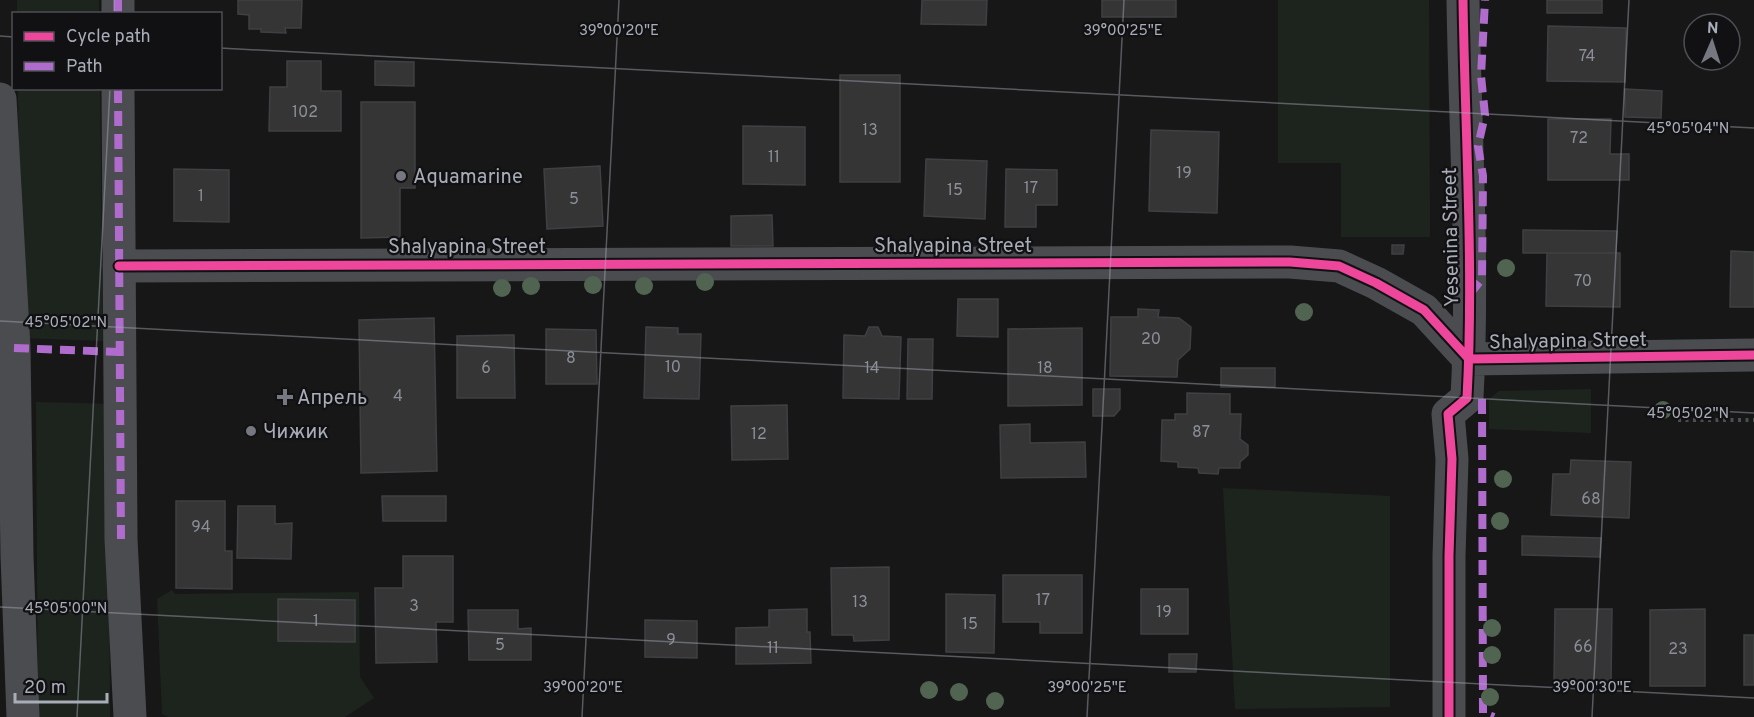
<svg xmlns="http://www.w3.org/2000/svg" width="1754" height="717" font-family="Overpass,sans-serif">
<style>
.green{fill:#1d241e}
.building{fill:#353536;stroke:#3f4043;stroke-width:1.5}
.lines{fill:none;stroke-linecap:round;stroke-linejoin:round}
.path{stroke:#4d4e52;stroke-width:4;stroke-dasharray:3 4.5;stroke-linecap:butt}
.minor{stroke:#4b4c50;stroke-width:33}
.quiet{stroke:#b06ccc;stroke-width:8;stroke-dasharray:15 8;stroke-linecap:butt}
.cycleway-casing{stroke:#111113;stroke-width:13}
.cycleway{stroke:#ed469a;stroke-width:9}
.tree{fill:#506451}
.ticks{fill:none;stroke:#a8adb8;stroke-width:1.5;stroke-opacity:0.45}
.poi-dot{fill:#757880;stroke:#111113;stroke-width:2}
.labels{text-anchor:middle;stroke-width:4.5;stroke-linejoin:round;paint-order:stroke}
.number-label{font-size:16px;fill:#8b8f98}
.poi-label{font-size:20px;fill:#a8adb8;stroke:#111113;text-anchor:start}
.street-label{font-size:20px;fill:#a8adb8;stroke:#111113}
.ticks-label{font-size:15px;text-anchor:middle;fill:#a8adb8;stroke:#111113;stroke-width:4.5;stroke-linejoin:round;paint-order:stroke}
</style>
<rect width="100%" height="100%" fill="#171717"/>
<path class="green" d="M17 0H99V13H17Z
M1278 0H1429L1430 237H1341V163H1278Z
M18 89H100L103 341 21 338Z
M1591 389V433L1489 429V399L1499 391Z
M36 402 114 404H108L110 717H38Z
M1223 488 1390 496V707L1235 709Z
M172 590 175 594 359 592 360 677 374 698 345 717H168L162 714 157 599Z"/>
<path class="building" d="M238 0H302L301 28H285L286 33 261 32V29H249V15L238 14Z
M922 0H987L986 25 921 24Z
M1102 0H1176V17H1102Z
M1547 0H1602V13H1547Z
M1548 26 1626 28 1625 82 1547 81Z
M287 61H321V91H341V131H269L270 87H287Z
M375 61 414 62V86L375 85Z
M840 75H900V182H840Z
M1625 89 1662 91 1661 118 1625 117Z
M361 102H415V188H400V237L361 238Z
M1548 119H1611L1610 154H1629V180H1548Z
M743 126 805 127V185L743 184Z
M1151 130 1219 132 1217 213 1149 211Z
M926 159 987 161 985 219 924 216Z
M600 166 603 226 547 229 544 169Z
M174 169 229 170V222L174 221Z
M1006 169 1057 170V205H1036V227H1005Z
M772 215 773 246H731V216Z
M1523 230 1617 231 1616 253H1523Z
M1392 245H1404L1403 254H1392Z
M1731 251 1754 252V307H1730Z
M1547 253H1620V307L1546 306Z
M958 299H998V337L957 336Z
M1138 309 1159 310 1158 317 1179 318 1191 327 1190 349 1178 360 1177 377 1110 376 1111 317H1138Z
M434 318 437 471 361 473 359 320Z
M646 327 678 328V334H701L699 399 644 398Z
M869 327H878L882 336 901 337 899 399 843 398 844 335 865 336Z
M1082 328V405L1008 406V329Z
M546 329 596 330 597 384H546Z
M514 335 515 398H457V336Z
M908 339H933L932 399H907Z
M1221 368H1275V387H1221Z
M1093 389H1120V409L1114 416H1093Z
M1187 393 1230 394V414H1241L1240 439 1248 445V455L1240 462V468H1219L1218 474 1199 473 1198 468 1178 467V462L1161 461 1162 420H1175V414H1187Z
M787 405 788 459 732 460 731 406Z
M1030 424V443L1085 442 1086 477 1001 478 1000 425Z
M1571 460 1631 462 1629 518 1551 515 1553 474H1570Z
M382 496H446V521H383Z
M176 501H225V551H232V589L176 588Z
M238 506H275V524L292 523 291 559 237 558Z
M1522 536 1601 538 1600 557 1522 555Z
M403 556H453V622H436L437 662 376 663 375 588H403Z
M889 567V640L854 641 853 635H832L831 568Z
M1003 575H1082V633H1040V622H1003Z
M1141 589H1188V634H1141Z
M946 594 995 595 994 653 946 652Z
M278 599 355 600V642L278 641Z
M807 609V632H810L811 663 736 664V628L769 627V610Z
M1555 609H1612L1611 682H1554Z
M1705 609V686H1650V610Z
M468 610H518V629L531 628V660H469Z
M645 620 697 621V658L645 657Z
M1744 635H1754V685H1744Z
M1169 654H1197L1196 672H1169Z"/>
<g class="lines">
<path class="path" d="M1678 420H1754"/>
<path class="minor" d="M118 0V14
M118 88 121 539 130 717
M0 99 14 348 17 556 23 717
M119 266 1290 262 1339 266 1376 283 1424 310 1469 359 1754 355
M1449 717V556L1452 459 1448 414 1467 398C1474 266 1465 132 1463 0"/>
<path class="quiet" d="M118 0V14
M118 88 121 539
M1470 294 1482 279 1483 176 1478 146 1485 115 1481 76 1485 0
M14 348 119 352
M1482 399 1483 713 1494 717"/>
<defs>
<path id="cycleway" d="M119 266 1290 262 1339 266 1376 283 1424 310 1469 359 1754 355
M1449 717V556L1452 459 1448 414 1467 398C1474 266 1465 132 1463 0"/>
</defs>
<use href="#cycleway" class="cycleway-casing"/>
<use href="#cycleway" class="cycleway"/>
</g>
<g class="tree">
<circle cx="1506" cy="268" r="9"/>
<circle cx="705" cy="282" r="9"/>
<circle cx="593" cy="285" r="9"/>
<circle cx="531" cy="286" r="9"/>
<circle cx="644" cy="286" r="9"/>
<circle cx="502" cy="288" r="9"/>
<circle cx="1304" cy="312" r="9"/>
<circle cx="1663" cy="410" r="9"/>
<circle cx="1503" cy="479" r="9"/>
<circle cx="1500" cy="521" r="9"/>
<circle cx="1492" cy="628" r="9"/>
<circle cx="1492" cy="655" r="9"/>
<circle cx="929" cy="690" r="9"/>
<circle cx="959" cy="692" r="9"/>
<circle cx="1490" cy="697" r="9"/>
<circle cx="995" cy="701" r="9"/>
</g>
<path class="ticks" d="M114 14V0M0 36 14 37M220 48 1754 128M0 321 1754 413M0 607 1754 698M77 717 110 88M582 717 619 0M1087 717 1124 0M1592 717 1629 0"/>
<g class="poi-dot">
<circle cx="401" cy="176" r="6"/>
<path d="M282 388h6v6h6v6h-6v6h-6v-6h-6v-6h6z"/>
<circle cx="251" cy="431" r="6"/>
</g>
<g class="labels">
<g class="number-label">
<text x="1587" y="61">74</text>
<text x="305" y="117">102</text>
<text x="870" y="135">13</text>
<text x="1579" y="143">72</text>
<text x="774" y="162">11</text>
<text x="1184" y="178">19</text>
<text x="1031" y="193">17</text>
<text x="955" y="195">15</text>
<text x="201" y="201">1</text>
<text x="574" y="204">5</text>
<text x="1583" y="286">70</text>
<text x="1151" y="344">20</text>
<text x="571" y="363">8</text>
<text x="673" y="372">10</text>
<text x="486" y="373">6</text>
<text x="872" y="373">14</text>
<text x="1045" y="373">18</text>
<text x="398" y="401">4</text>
<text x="1201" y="437">87</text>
<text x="759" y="439">12</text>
<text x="1591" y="504">68</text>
<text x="201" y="532">94</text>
<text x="1043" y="605">17</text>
<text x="860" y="607">13</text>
<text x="414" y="611">3</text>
<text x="1164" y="617">19</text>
<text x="316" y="626">1</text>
<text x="970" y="629">15</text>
<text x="671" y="645">9</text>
<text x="500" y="650">5</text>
<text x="1583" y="652">66</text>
<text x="773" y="653">11</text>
<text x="1678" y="654">23</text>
</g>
<g class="poi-label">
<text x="413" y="183">Aquamarine</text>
<text x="297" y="404">Апрель</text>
<text x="263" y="438">Чижик</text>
</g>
<g class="street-label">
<text transform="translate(1450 237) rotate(-91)" y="7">Yesenina Street</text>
<text x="953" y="252">Shalyapina Street</text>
<text x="467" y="253">Shalyapina Street</text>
<text transform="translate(1568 340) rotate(-1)" y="7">Shalyapina Street</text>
</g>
</g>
<g class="ticks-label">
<text x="619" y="35">39°00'20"E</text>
<text x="1123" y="35">39°00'25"E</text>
<text x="1688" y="133">45°05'04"N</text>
<text x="66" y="327">45°05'02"N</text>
<text x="1688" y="418">45°05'02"N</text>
<text x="66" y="613">45°05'00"N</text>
<text x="583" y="692">39°00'20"E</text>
<text x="1087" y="692">39°00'25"E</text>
<text x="1592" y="692">39°00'30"E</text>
</g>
<rect x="12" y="12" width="210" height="78" fill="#111113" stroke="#4d4f55" stroke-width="1.5"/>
<rect x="24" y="32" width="30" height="9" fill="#ed469a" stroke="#4d4f55" stroke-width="1.5"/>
<text x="66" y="42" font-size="18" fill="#a8adb8">Cycle path</text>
<rect x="24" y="62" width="30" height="9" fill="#b06ccc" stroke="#4d4f55" stroke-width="1.5"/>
<text x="66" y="72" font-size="18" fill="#a8adb8">Path</text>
<g transform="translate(1712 42) rotate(3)"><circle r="28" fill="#111113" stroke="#4d4f55" stroke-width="1.5"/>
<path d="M0-4.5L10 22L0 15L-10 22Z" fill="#757880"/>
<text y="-9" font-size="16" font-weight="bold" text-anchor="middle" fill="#a8adb8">N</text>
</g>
<path d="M15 693v9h92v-9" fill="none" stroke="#a8adb8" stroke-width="3"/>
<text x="24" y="693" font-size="18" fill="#a8adb8" stroke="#111113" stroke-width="4.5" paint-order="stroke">20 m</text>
</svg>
